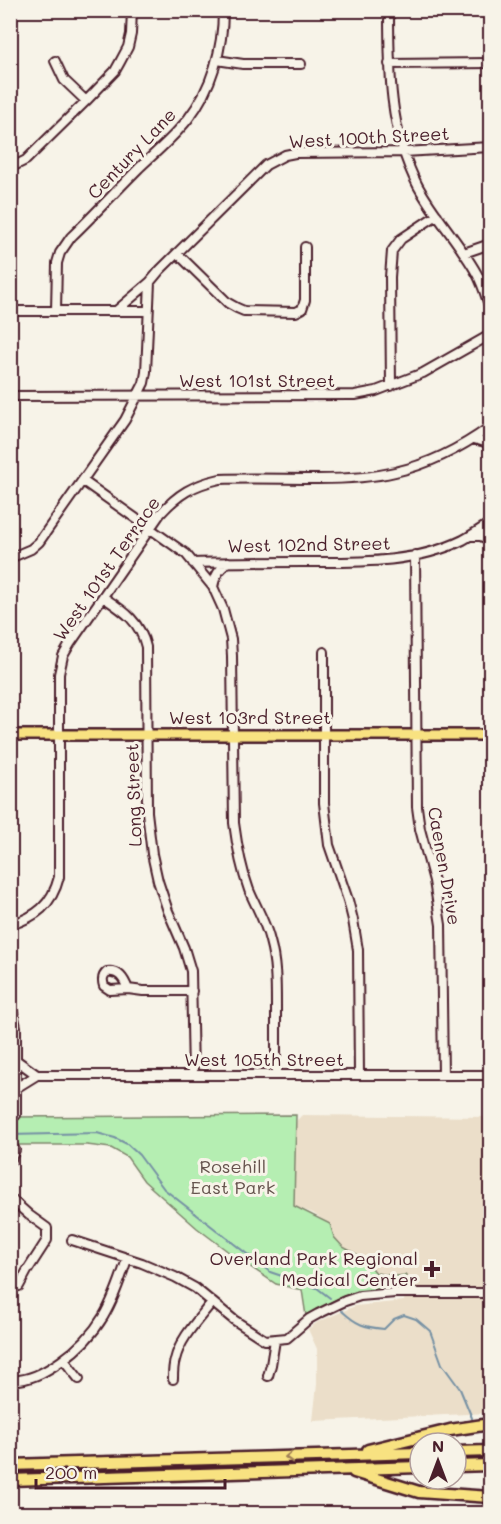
<svg xmlns="http://www.w3.org/2000/svg" width="501" height="1524" font-family="Mali,sans-serif">
<style>
.built{fill:#ebdec9}
.green{fill:#b5eeb2;stroke:#80866e;stroke-width:1.5}
.lines{fill:none;stroke-linecap:round;stroke-linejoin:round}
.stream{stroke:#7691a4;stroke-width:2}
.minor-casing{stroke:#4a1f2b;stroke-width:12}
.major-casing{stroke:#4a1f2b;stroke-width:14}
.highway-casing{stroke:#4a1f2b;stroke-width:15}
.minor{stroke:#f7f3e8;stroke-width:8}
.major{stroke:#f8e281;stroke-width:9}
.highway{stroke:#f8e281;stroke-width:10}
.oneway{stroke:#a18056}
.poi-dot{fill:#4a1f2b;stroke:#f7f3e8;stroke-width:2}
.labels{text-anchor:middle;stroke-width:6;stroke-linejoin:round;paint-order:stroke}
.street-label{font-size:18px;fill:#4a1f2b;stroke:#f7f3e8}
.park-label{font-size:18px;fill:#65534d;stroke:#f7f3e8}
.poi-label{font-size:18px;fill:#4a1f2b;stroke:#f7f3e8;text-anchor:end}
</style>
<rect width="100%" height="100%" fill="#f7f3e8"/>
<filter id="ink" filterUnits="userSpaceOnUse"><feTurbulence type="fractalNoise" baseFrequency=".0167" numOctaves="2"/><feDisplacementMap in="SourceGraphic" scale="12" xChannelSelector="R" yChannelSelector="G"/><feConvolveMatrix kernelMatrix="1 2 1 2 8 2 1 2 1" color-interpolation-filters="sRGB"/></filter>
<g filter="url(#ink)">
<path class="built" d="M302 1115 490 1117V1413L313 1421 317 1384V1349L308 1329 318 1322 355 1306 404 1301 407 1281H405V1275L396 1276 376 1273 358 1255 343 1247 334 1237 332 1229 326 1222 313 1213 293 1206 295 1127 297 1120Z"/>
<path class="green" d="M296 1115 294 1206 330 1224 334 1237 343 1247 358 1255 369 1264 376 1273 396 1276 406 1275 405 1281H407L406 1286 403 1288 358 1291 339 1298 306 1316 302 1290 276 1284 234 1256 197 1228 163 1198 144 1181 127 1157 111 1148 87 1145H11L10 1117Z"/>
<g class="lines">
<path class="stream" d="M10 1135 97 1133 115 1138 127 1144 139 1155 164 1189 270 1272 317 1288 330 1298
M342 1311C357 1325 364 1327 384 1329L394 1319 404 1315 416 1319 430 1331 442 1364 460 1389 472 1418"/>
<defs>
<path id="minor" d="M389 10C389 70 389 131 418 186 435 217 460 243 477 274 483 285 486 297 490 308
M217 60 243 64H301
M55 61 64 80 86 101
M389 64 490 63
M10 168 26 160 31 155 86 101 115 71 120 62 128 47 131 34 132 10
M177 253 228 303 237 308 244 311 296 312 302 309 305 300V247
M464 253 490 244
M10 311H147
M56 311 57 263 60 253 71 237C94 215 116 191 139 168 156 152 174 137 188 119 212 88 223 49 223 10
M116 311 150 282
M391 386 390 277 392 251 401 239 437 215
M10 396 355 395 376 391 423 373 490 335
M474 439 485 442 490 447
M83 481 186 554 213 587 223 609 231 639 232 656 234 823C237 846 241 868 249 890 256 907 266 923 270 941 276 962 276 984 276 1005 276 1029 276 1052 276 1075
M471 536H481L490 541
M415 555 417 807 420 829 434 881 441 925 443 1075
M10 558 31 549 39 542 125 420 144 383 146 372 150 282 160 270 266 165 285 155 295 153 404 152 490 147
M193 563C230 562 267 562 304 562 357 562 414 564 463 540 472 535 481 529 490 523
M213 587C215 575 219 570 228 562
M103 597C124 611 140 621 146 647L147 812 152 854 158 881 168 911 184 948 191 971 193 1075
M324 652V803L329 845 348 900 353 920 358 950 359 1075
M10 925C36 917 52 905 59 877V674L63 656 70 644 160 514C178 494 193 485 220 479 252 478 285 479 317 479 343 479 370 478 395 472 430 464 461 448 490 427
M128 989C124 979 119 970 107 972 102 976 102 980 104 986L110 990 128 989 143 991H192
M10 998 16 1027V1115
M16 1060 37 1075
M16 1088 37 1075H490
M10 1161 15 1150
M10 1198 29 1215 47 1228V1240L27 1271 19 1286
M72 1240 142 1263 175 1277 195 1288 234 1320 265 1340 287 1338 309 1319 318 1314 345 1301 360 1296 395 1293H490
M64 1360 79 1379
M268 1376 271 1365 275 1340
M173 1379C173 1373 173 1366 175 1360 180 1338 199 1319 212 1302
M19 1380C35 1378 48 1370 61 1361 100 1334 113 1303 127 1259"/>
<path id="major" d="M10 735H490"/>
<path id="highway" d="M368 1450 450 1430 490 1424
M456 1452 490 1451
M10 1465 420 1453
M456 1466 490 1465
M354 1472 419 1492 490 1497
M10 1480 420 1467"/>
</defs>
<use href="#minor" class="minor-casing"/>
<use href="#major" class="major-casing"/>
<use href="#highway" class="highway-casing"/>
<use href="#minor" class="minor"/>
<use href="#major" class="major"/>
<use href="#highway" class="highway"/>
</g>
<defs><path id="oneway-chevron" d="M-2-3.5L2.5 0L-2 3.5" fill="none" stroke-width="1.6" stroke-linecap="round" stroke-linejoin="round" transform="scale(1.5)"/></defs>
<use class="oneway" href="#oneway-chevron" transform="translate(289 1457) rotate(178)"/>
</g>
<path class="poi-dot" d="M429 1260h6v6h6v6h-6v6h-6v-6h-6v-6h6z"/>
<g class="labels">
<g class="street-label">
<text transform="translate(369 138) rotate(-3)" y="6">West 100th Street</text>
<text transform="translate(132 154) rotate(-46)" y="6">Century Lane</text>
<text x="257" y="387">West 101st Street</text>
<text transform="translate(309 545) rotate(-1)" y="6">West 102nd Street</text>
<text transform="translate(107 569) rotate(-55)" y="6">West 101st Terrace</text>
<text x="250" y="724">West 103rd Street</text>
<text transform="translate(134 795) rotate(-92)" y="6">Long Street</text>
<text transform="translate(444 866) rotate(80)" y="6">Caenen Drive</text>
<text x="264" y="1066">West 105th Street</text>
</g>
<g class="park-label">
<text x="233" y="1173">Rosehill<tspan x="233" dy="21">East Park</tspan></text>
</g>
<g class="poi-label">
<text x="418" y="1265">Overland Park Regional<tspan x="418" dy="21">Medical Center</tspan></text>
</g>
</g>
<rect width="501" height="1524" fill="none" stroke="#f7f3e8" stroke-width="36"/>
<rect x="18" y="18" width="465" height="1488" fill="none" stroke="#4a1f2b" stroke-width="2" filter="url(#ink)"/>
<g transform="translate(438 1461)"><circle r="28" fill="#f7f3e8" stroke="#b29e9c" stroke-width="1.5"/>
<path d="M0-4.5L10 22L0 15L-10 22Z" fill="#4a1f2b"/>
<text y="-9" font-size="16" font-weight="bold" text-anchor="middle" fill="#4a1f2b">N</text>
</g>
<path d="M36 1479v9h189v-9" fill="none" stroke="#4a1f2b" stroke-width="3"/>
<text x="45" y="1479" font-size="18" fill="#4a1f2b" stroke="#f7f3e8" stroke-width="4.5" paint-order="stroke">200 m</text>
</svg>
